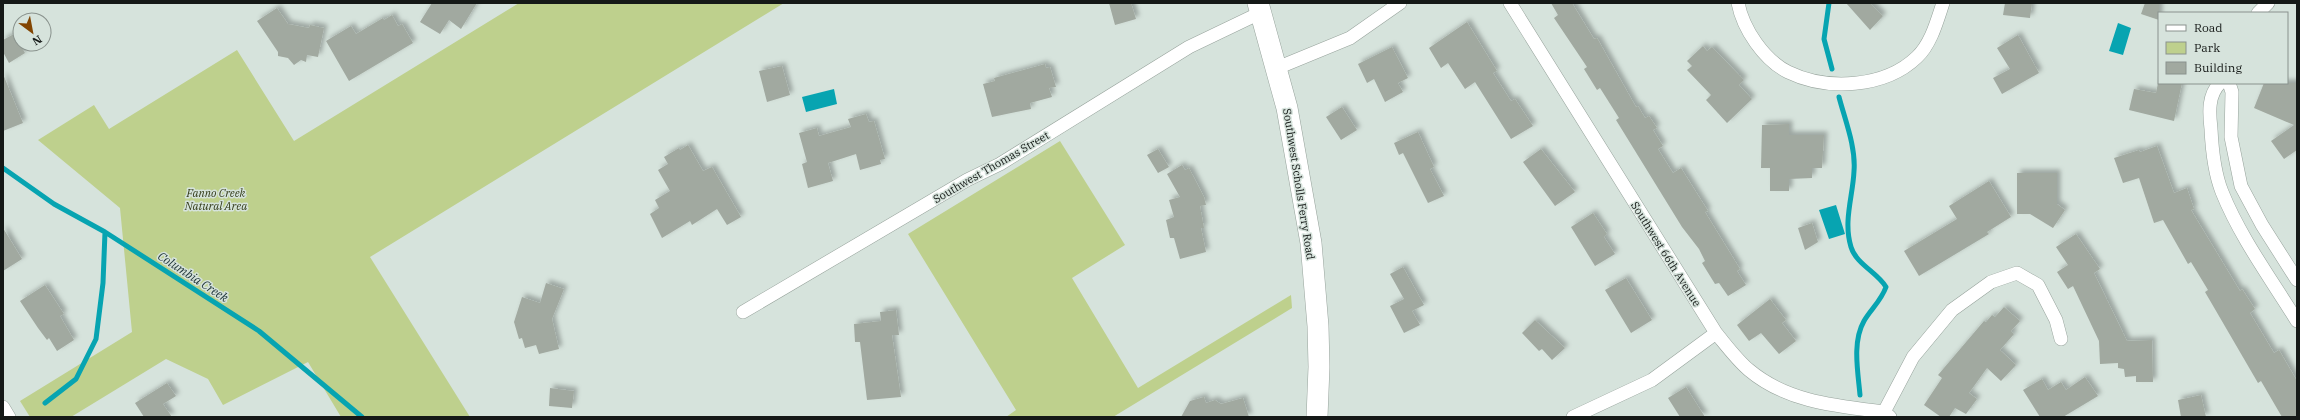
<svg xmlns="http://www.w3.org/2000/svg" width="2300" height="420" font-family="'IBM Plex Serif',serif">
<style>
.green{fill:#bed08d}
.water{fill:#07a4b1}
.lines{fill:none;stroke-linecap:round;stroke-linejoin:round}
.stream{stroke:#07a4b1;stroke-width:5}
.building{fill:#a1a9a0;filter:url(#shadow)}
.minor-casing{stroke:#97a39c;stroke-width:14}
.primary-casing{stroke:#97a39c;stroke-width:22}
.minor{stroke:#fff;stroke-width:13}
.primary{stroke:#fff;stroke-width:21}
.labels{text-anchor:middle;stroke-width:3;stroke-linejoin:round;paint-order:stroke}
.street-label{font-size:11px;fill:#151917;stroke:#d6e3dc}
.park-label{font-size:11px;font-style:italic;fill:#323b18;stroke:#d6e3dc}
.water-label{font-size:12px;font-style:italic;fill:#21373a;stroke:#d6e3dc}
</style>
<defs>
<filter id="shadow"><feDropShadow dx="3.5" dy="-3.5" stdDeviation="2" flood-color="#0004"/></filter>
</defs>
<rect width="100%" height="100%" fill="#d6e3dc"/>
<path class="green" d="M519 3H784L370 257 470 417H341L308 362 223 405 208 379 166 359 71 417H30L20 401 132 332 120 208 38 140 94 105 109 129 237 50 294 141Z
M1060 141 1125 245 1072 278 1138 388 1291 295 1292 308 1113 417H1006L1016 410 908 234Z"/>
<path class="water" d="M2118 23 2131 28 2123 55 2109 51Z
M834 89 837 104 806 112 802 97Z
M1836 205 1845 234 1829 239 1819 210Z"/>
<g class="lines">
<path class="stream" d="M1829 3 1824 39 1832 69
M1839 97C1845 120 1856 147 1854 171 1853 196 1843 221 1851 247 1856 264 1878 273 1886 287 1881 301 1871 309 1864 321 1852 342 1858 372 1860 395
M3 168 54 204 105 232 259 331 362 417
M45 403 76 379 96 339 103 283 105 232"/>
</g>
<path class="building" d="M432 3H477L461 29 449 20 440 34 420 22Z
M1109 3H1131L1136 19 1115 25Z
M1551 3H1572L1594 39 1597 38 1636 107 1638 106 1645 118 1649 116 1657 128 1653 130 1663 146 1658 149 1673 173 1681 168 1708 211 1705 212 1740 269 1737 271 1746 285 1728 296 1719 283 1715 284 1702 263 1705 261 1699 249 1682 227 1616 120 1619 118 1600 88 1597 90 1584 69 1587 67 1554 18 1558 15Z
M1846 3H1870L1883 16 1870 30Z
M2005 3H2032L2030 18 2003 15Z
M2145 3H2159V20L2141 14Z
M277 8 288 24 309 28 310 25 324 28 318 57 307 55 306 62 301 60 294 65 288 58 278 56V52L257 21Z
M392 15 398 26 402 24 413 43 349 81 326 41 351 26 356 34 383 18 384 20Z
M1467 22 1497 71 1493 73 1511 101 1515 99 1533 126 1511 139 1475 82 1465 89 1448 63 1441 68 1429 48Z
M14 34 25 53 9 63 3 52V40Z
M2018 35 2039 73 2002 94 1993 78 2010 69 1997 48Z
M1703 46 1707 51 1712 47 1744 80 1739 85 1752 99 1727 123 1706 100 1711 95 1687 70 1692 66 1687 61Z
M1392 47 1408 78 1398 83 1403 92 1385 102 1374 79 1367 83 1358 64Z
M1045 64 1046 68 1050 67 1056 87 1049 88 1052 97 1030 103 1031 109 992 117 983 84 995 81 994 78Z
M782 66 790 95 767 102 759 71Z
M3 74 23 123 3 131Z
M2158 83H2182L2174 121 2129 110 2134 89 2156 93Z
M2264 83H2297V150L2284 159 2271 141 2294 125 2254 108Z
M1342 107 1357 130 1341 140 1326 117Z
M866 114 869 122 874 121 885 159 880 160 881 164 860 170 856 154 828 163 833 181 808 188 802 164 807 162 799 133 817 128 819 136 851 127 848 119Z
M1789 124V135H1824L1822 168H1812V178L1789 179V191H1770V168H1761L1762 125Z
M1418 132 1434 167 1430 169 1444 196 1428 203 1403 153 1399 155 1394 143Z
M688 145 703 171 712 167 741 217 727 225 717 209 692 225 690 221 662 238 650 214 659 208 655 200 670 191 658 170 668 164 664 157 679 148 680 150Z
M2157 146 2174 193 2187 188 2194 209 2191 210 2240 291 2242 289 2255 309 2250 313 2274 353 2279 350 2297 381V417H2282L2261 381 2258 383 2205 292 2208 290 2191 262 2188 264 2163 220 2154 223 2139 178 2123 183 2114 158 2139 150 2140 152Z
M1158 149 1169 167 1158 173 1147 155Z
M1541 149 1575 192 1555 206 1523 162Z
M1182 165 1185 170 1189 168 1204 197 1206 205 1200 206 1204 228H1201L1206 252 1180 259 1174 238H1170L1166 220 1174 217 1169 200 1180 197 1167 174Z
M2017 173H2057V204L2065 210 2053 228 2030 214H2017Z
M1989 181 2011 217 1987 232 1989 234 1919 276 1904 251 1957 219 1949 206Z
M1593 213 1607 234 1604 237 1615 254 1595 266 1571 227Z
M1812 223 1818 242 1805 250 1798 228Z
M3 228 22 259 3 271Z
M2076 234 2100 269 2094 273 2127 341 2152 340 2153 382H2136V376L2125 377 2124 369 2118 368V363L2100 364 2099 341 2073 286 2068 289 2057 272 2068 265 2056 247Z
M1403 267 1424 305 1412 311 1420 325 1404 333 1390 306 1404 299 1390 274Z
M1626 278 1652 320 1631 333 1605 290Z
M546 283 564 289 552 319 559 349 539 354 536 345 525 348 522 338 519 339 514 322 522 297 540 303Z
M45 285 64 314 60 316 74 340 57 351 49 338 47 340 38 328 20 301Z
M1770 299 1786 320 1782 323 1796 341 1779 354 1761 333 1749 341 1737 325Z
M2004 307 2020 321 2011 331 2014 334 2000 350 2016 365 2001 381 1987 368 1969 393 1977 399 1966 414 1955 408 1949 417H1941L1924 405 1942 378 1938 375 1984 321 1986 322 1992 315 1995 317Z
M896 310 899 335H892L901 397 867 400 860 342H855L854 324 881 321 880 312Z
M1535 320 1565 348 1552 360 1542 349 1539 351 1522 333Z
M2085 377 2098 396 2063 417H2040L2023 390 2042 379 2048 390 2061 382 2066 390Z
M167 383 176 396 163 404 172 417H144L135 403Z
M1686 387 1705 417H1680L1668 398Z
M550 388 574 391 572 408 549 406Z
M2201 395 2206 417H2181L2178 400Z
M1204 397 1206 403 1215 400 1221 404 1243 398 1249 417H1181L1190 401Z"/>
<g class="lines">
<defs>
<path id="minor" d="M1510 3 1716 333C1726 345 1737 360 1749 370 1787 402 1836 406 1884 412L1890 417
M1738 3C1743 29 1764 60 1788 72 1827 91 1885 88 1917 57 1931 44 1937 21 1943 3
M2258 13 2268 3
M1277 68 1350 38 1400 3
M2220 83C2208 95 2209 112 2211 129 2212 150 2214 172 2222 192 2240 237 2271 279 2297 321
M2229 83 2232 92 2231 137 2241 186 2262 225 2297 280
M743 312 967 180 1000 164 1189 47 1262 12
M3 407 9 417
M1884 412 1913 357 1952 310 1991 282 2017 273 2038 285 2056 320 2061 339
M1573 417 1652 380 1716 333"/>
<path id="primary" d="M1258 3 1287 108 1311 243 1318 326 1319 367 1317 417"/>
</defs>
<use href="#minor" class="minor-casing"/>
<use href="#primary" class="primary-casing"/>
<use href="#minor" class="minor"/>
<use href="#primary" class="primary"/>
</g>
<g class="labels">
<g class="street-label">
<text transform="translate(991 167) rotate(-30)" y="4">Southwest Thomas Street</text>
<text transform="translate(1299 184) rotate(81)" y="4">Southwest Scholls Ferry Road</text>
<text transform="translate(1666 254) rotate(58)" y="4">Southwest 66th Avenue</text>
</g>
<g class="park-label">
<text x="216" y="197">Fanno Creek<tspan x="216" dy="13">Natural Area</tspan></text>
</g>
<g class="water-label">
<text transform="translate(193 277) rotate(33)" y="4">Columbia Creek</text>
</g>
</g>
<rect width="2300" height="420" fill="none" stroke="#151917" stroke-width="8"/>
<rect x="2158" y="12" width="130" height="72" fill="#d6e3dc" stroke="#89928d"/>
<rect x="2166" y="25" width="20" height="6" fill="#ffffff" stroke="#89928d"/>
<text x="2194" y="32" font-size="12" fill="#151917">Road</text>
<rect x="2166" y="42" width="20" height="12" fill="#bed08d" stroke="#89928d"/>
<text x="2194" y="52" font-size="12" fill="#151917">Park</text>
<rect x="2166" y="62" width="20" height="12" fill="#a1a9a0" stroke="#89928d"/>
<text x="2194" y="72" font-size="12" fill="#151917">Building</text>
<g transform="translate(32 32) rotate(148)"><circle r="19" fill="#d6e3dc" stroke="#89928d"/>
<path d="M0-3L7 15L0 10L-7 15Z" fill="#824502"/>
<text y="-6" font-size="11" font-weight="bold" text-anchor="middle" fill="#151917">N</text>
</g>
</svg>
